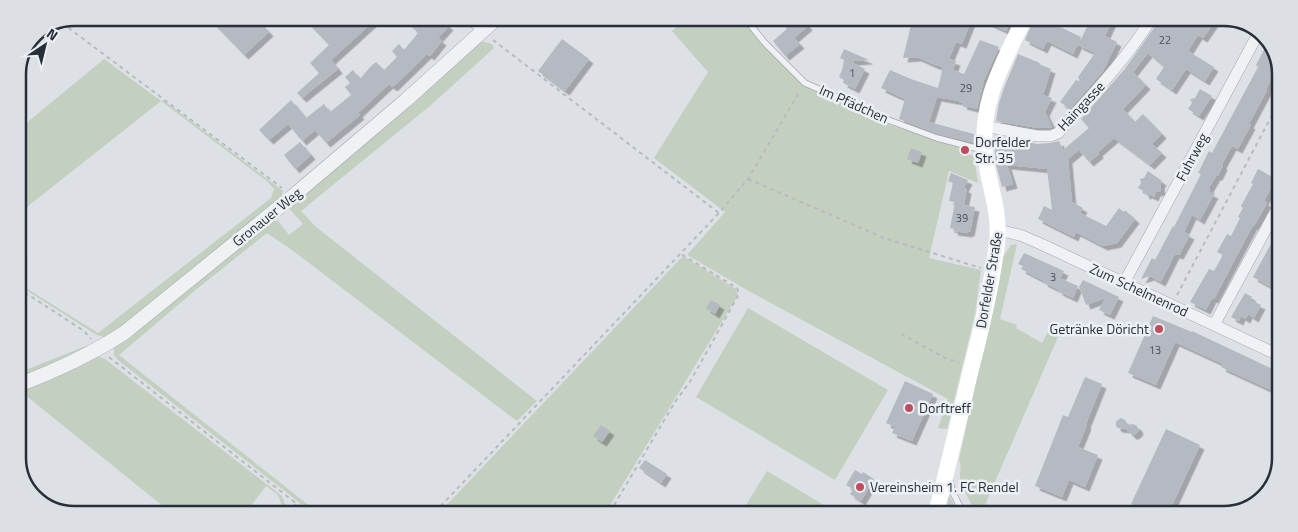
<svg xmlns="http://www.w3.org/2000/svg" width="1298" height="532" font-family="'Titillium Web',sans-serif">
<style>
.green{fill:#c3cfbf}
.building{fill:#b5bac2;filter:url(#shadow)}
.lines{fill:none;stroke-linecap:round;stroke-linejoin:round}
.service-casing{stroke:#a3a7ae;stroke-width:7}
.minor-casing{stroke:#a3a7ae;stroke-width:12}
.tertiary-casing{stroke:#a3a7ae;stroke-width:15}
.path{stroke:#b7bbc0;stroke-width:2;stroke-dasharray:4 4;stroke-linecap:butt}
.service{stroke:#eff1f4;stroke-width:5.5}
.minor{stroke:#eff1f4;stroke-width:11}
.tertiary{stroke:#eff1f4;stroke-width:14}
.secondary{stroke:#fff;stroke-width:16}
.poi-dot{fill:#c04d5d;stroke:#eceff3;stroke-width:2}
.labels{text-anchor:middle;stroke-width:5;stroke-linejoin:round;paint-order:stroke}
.number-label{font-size:11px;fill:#4b525c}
.street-label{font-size:14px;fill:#282f3a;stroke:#eceff3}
.poi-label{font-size:14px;fill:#282f3a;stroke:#eceff3;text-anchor:start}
.rim{fill:none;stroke:#282f3a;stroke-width:2.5}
</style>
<defs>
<filter id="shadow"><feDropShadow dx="4.5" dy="4.5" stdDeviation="0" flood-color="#0004"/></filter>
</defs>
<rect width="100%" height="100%" fill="#dde0e5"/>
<path class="green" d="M684 20H745L758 40 802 82 890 125 960 147 959 151 974 156 978 183 949 171 929 258 981 270 975 314 947 429 938 428 948 399 747 290 687 255 725 212 654 158 708 72 672 31Z
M480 41 492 44 494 48 431 105 301 211 316 227 537 401 517 421 292 250 267 233 198 288 119 355 316 511H310L118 360 114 355V348L273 220 278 221 289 235 303 224 288 207 412 105Z
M104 59 161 101 163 100 283 191 282 196 108 338 97 335 18 285V283L98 333 271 198 274 189 268 182 161 101 18 214V130Z
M1017 244 1000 319 1017 325 1016 328 1042 343 1048 332 1058 337 981 514H972L975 512C971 503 965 493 961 483 958 475 963 467 959 460L1003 257 1011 245Z
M683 256 736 289 738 295 606 512H440Z
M748 308 888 390 835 480 696 397Z
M86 346 88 349 18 380V373Z
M97 356 105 359 282 496 285 504 284 511 278 495 266 486 247 511H169L24 394 18 396V390Z
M767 471 837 513H741Z
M949 495 959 514 942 513Z"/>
<path class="building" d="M208 18H256L269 32 244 55Z
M303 18 376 19 331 60 338 69 302 98 297 93 319 73 310 63 329 45Z
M403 19H440L449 26 438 38 442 41 430 56 427 54 393 87 389 84 358 113 360 115 326 143 315 130 302 141 288 124 269 140 259 130 291 100 306 118 324 104 330 112 351 95 345 87 350 83 345 77 353 70 360 79 370 67 376 62 384 70 397 57 392 51 399 44 404 50 418 33 416 32 417 31Z
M779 20H803L808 26 794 38 800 44 785 56 773 41 787 29Z
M912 21H971L962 44 956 42 949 59 956 61 953 70 964 74 980 40 999 47 984 80 977 109 962 105 963 103 959 102V101L937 97 929 122 974 134 975 143 938 134 899 119 905 99 881 88 890 70 911 79 938 88 943 67 935 65 917 57 903 58Z
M985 21H1011L1006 31Z
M1033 21H1048L1081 37 1073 54 1047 41 1043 49 1025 40Z
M1090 21H1112L1105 36 1117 42 1103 71 1070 109 1060 102 1076 80 1080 81 1078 77 1095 53 1078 45Z
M1159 21 1214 22 1203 38 1198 35 1188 51 1214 67 1205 81 1186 69 1172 90 1156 79 1164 67 1148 53 1133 72 1146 85 1123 109 1135 122 1143 114 1162 134 1152 144 1162 153 1150 165 1114 138 1098 152 1099 154 1089 162 1079 150 1068 159 1072 202 1083 208 1080 213 1106 226 1119 208 1124 212 1125 210 1135 219 1117 243 1103 246 1076 232 1074 237 1038 219 1044 206 1052 210 1047 169 1007 165 1013 184 1002 187 996 164 994 137H1002L1037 144 1051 143 1059 141 1063 150 1089 128 1081 119 1124 70Z
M562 39 589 59 565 91 538 71Z
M1269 40 1279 66 1266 89 1267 90 1249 124 1251 125 1246 134 1238 149 1232 146 1222 164 1223 166 1218 176H1216L1209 188 1210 189 1209 192 1214 194 1200 220 1192 215 1184 232 1190 235 1179 255 1175 254 1161 282 1150 276 1141 279 1152 258 1155 260 1173 226 1174 227 1201 174 1198 173 1209 151 1212 153 1258 67 1256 65Z
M844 49 869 60 854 61 853 63 865 69 855 89 843 83 844 80 839 77 842 70 844 60 840 58Z
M1018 54 1040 63 1039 64 1051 69 1043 95 1052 98 1045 112 1052 127 1049 128H1038L996 121 999 103 1004 88Z
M1200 89 1212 96 1199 116 1188 109 1192 103 1190 99 1195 98Z
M300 142 311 155 295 169 284 155Z
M911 148 922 152 918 163 907 159Z
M1258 169 1276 179 1264 201 1267 203 1254 226 1253 225 1214 299 1212 298 1206 310 1190 302 1209 269 1214 271 1223 255 1217 252 1227 234 1231 236 1240 218 1238 217 1243 208 1241 206 1253 184 1251 183Z
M1148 171 1162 181 1160 185 1161 191 1156 192 1154 197 1148 194 1145 195 1144 191 1138 188 1141 183 1140 179 1144 178Z
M951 173 968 180 964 188 967 189 964 205 975 207 970 232H968V233L953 231 954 229 950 228 955 202 949 201 953 183 948 181Z
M1279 229 1278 273 1271 287 1253 277Z
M1024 253 1064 271 1060 278 1078 286 1073 298 1058 291 1059 290 1043 282 1044 281 1021 269 1023 266 1018 264Z
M1083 280 1119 297 1110 315 1099 310 1105 298 1086 305 1079 287Z
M1245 293 1252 297 1250 300 1261 305 1254 318 1248 314 1246 319 1241 316 1239 321 1231 317Z
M711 300 720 305 715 314 706 308Z
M1153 316 1192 332V331L1277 371V381L1273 391 1221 367 1223 364 1175 342 1156 385 1128 373Z
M1085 377 1102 384 1086 424 1087 425 1078 447 1098 455 1085 487 1069 480 1062 497 1035 486 1063 415 1068 417Z
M905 381 933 394 912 441 892 433 895 427 886 423Z
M1121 418 1125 420 1128 425 1133 424 1137 426 1139 430 1138 432 1134 435H1132L1126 429 1118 428 1116 426V422L1119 419Z
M601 425 610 431 602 442 593 436Z
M1166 429 1200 445 1168 514H1153L1131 504Z
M645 460 667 474 661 483 639 468Z
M855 470 862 474 863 472 874 479 861 501 850 494 853 489 846 485Z"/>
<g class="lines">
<defs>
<path id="service" d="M748 20 752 27 764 42 805 83 891 121 937 138 983 150
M950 481 953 493 964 514"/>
<path id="minor" d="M470 19 484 30
M984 126 1037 136H1051L1058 133C1090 97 1124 62 1150 21
M998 230 1020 235 1041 244 1278 355
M1124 283 1259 32
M1214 325 1279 205"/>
<path id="tertiary" d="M18 385C55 371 90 355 124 333L293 196 405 101 496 19"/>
</defs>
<use href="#service" class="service-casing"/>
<use href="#minor" class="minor-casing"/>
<use href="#tertiary" class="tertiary-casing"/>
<path class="path" d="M62 23 282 188
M493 40 719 213
M748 179 884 238 981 268
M18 288 84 331 91 339
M1177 295 1280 100
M901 334 949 360 957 361 959 363
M109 357 306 511
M290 511 296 504
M435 512 719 213 748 179 800 91
M610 512 675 402 691 380 739 294 737 288 681 254"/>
<use href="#service" class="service"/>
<use href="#minor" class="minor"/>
<use href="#tertiary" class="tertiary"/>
<path class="secondary" d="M936 513C948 467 959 420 970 373 981 331 992 287 997 243 1001 212 988 184 985 154 980 101 1002 66 1023 21"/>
</g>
<g class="poi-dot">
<circle cx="965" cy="150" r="5"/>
<circle cx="1159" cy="329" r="5"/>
<circle cx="909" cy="408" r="5"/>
<circle cx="860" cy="487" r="5"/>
</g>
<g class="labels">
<g class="number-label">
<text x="1165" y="44">22</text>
<text x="852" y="77">1</text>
<text x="966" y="92">29</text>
<text x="962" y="222">39</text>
<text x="1053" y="281">3</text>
<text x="1155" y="354">13</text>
</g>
<g class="street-label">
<text transform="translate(854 104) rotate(24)" y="5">Im Pfädchen</text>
<text transform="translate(1081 106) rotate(-47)" y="5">Haingasse</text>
<text transform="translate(1192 157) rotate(-62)" y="5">Fuhrweg</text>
<text transform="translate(267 217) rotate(-39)" y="5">Gronauer Weg</text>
<text transform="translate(989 280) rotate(-80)" y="5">Dorfelder Straße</text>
<text transform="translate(1139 290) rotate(25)" y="5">Zum Schelmenrod</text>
</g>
<g class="poi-label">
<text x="975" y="147">Dorfelder<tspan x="975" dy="16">Str. 35</tspan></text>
<text x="1149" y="334" text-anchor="end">Getränke Döricht</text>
<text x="919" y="413">Dorftreff</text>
<text x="870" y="492">Vereinsheim 1. FC Rendel</text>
</g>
</g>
<path d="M0 0H1298V532H0ZM74 26H1224A48 48 0 0 1 1272 74V458A48 48 0 0 1 1224 506H74A48 48 0 0 1 26 458V74A48 48 0 0 1 74 26Z" fill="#dce0e4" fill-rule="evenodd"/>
<path class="rim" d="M74 26H1224A48 48 0 0 1 1272 74V458A48 48 0 0 1 1224 506H74A48 48 0 0 1 26 458V74A48 48 0 0 1 74 26Z"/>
<g transform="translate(45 45) rotate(35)" stroke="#eceff3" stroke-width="4" paint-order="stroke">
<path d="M0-4L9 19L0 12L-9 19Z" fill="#282f3a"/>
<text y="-8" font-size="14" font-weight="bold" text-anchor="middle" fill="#282f3a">N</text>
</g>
</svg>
